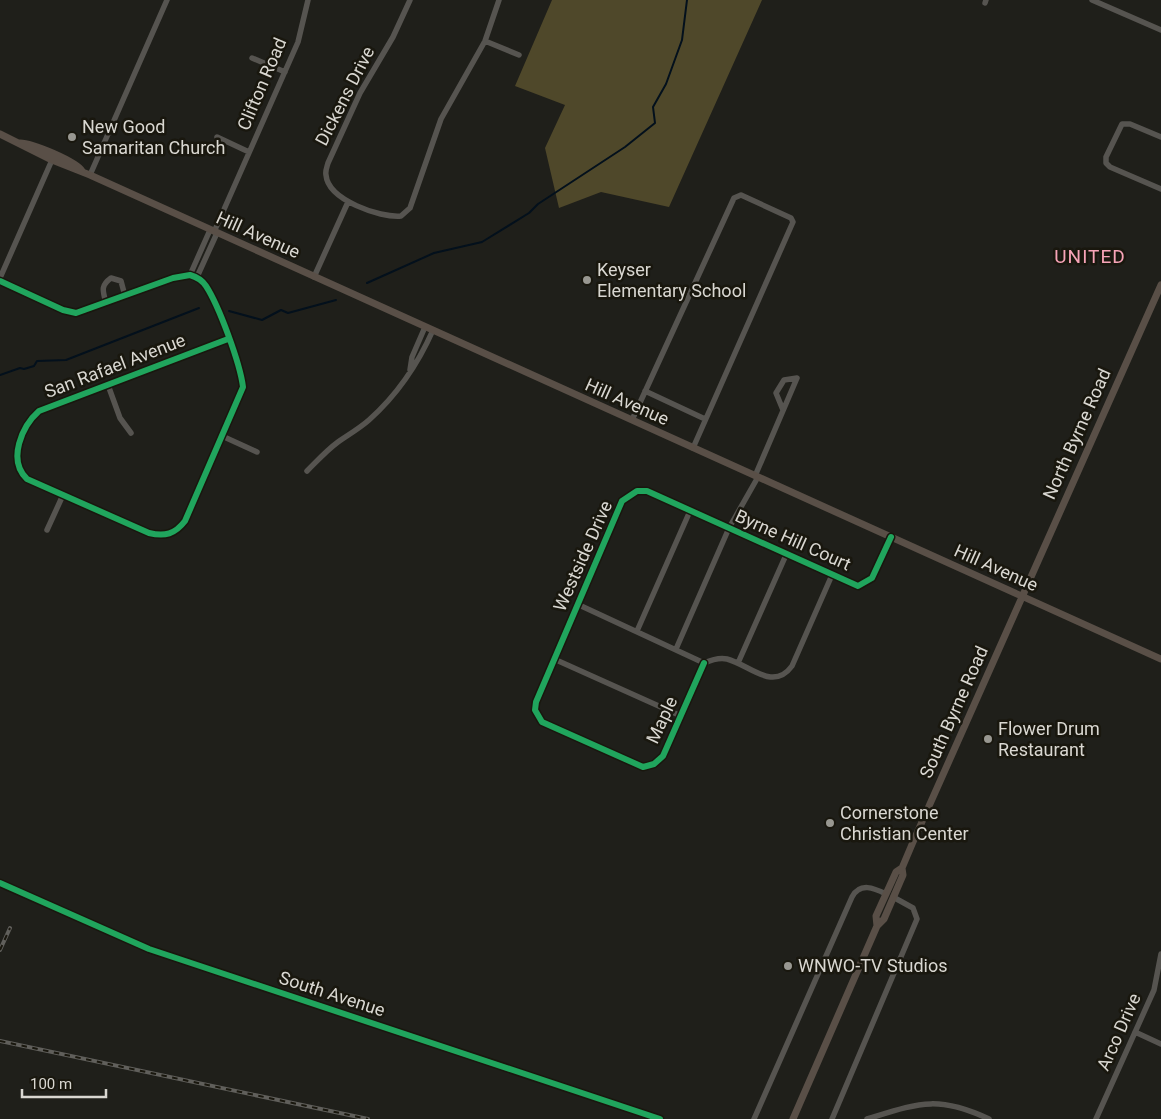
<svg xmlns="http://www.w3.org/2000/svg" width="1161" height="1119" font-family="Roboto,sans-serif">
<style>
.forest{fill:#4f482a}
.lines{fill:none;stroke-linecap:round;stroke-linejoin:round}
.stream{stroke:#03101c;stroke-width:2}
.minor{stroke:#565450;stroke-width:5.5}
.major{stroke:#594f47;stroke-width:7}
.rail-casing{stroke:#605f5b;stroke-width:4}
.rail{stroke:#19170e;stroke-width:2;stroke-dasharray:5.5;stroke-linecap:butt}
.cycleway-casing{stroke:#19170e;stroke-width:9}
.cycleway{stroke:#20a55d;stroke-width:6}
.poi-dot{fill:#989791;stroke:#19170e;stroke-width:2}
.labels{text-anchor:middle;stroke-width:5;stroke-linejoin:round;paint-order:stroke}
.street-label{font-size:18px;fill:#d9d7d1;stroke:#19170e}
.poi-label{font-size:18px;fill:#d9d7d1;stroke:#19170e;text-anchor:start}
.neighbourhood-label{font-size:19px;letter-spacing:1px;fill:#f7a4b8;stroke:#19170e}
</style>
<rect width="100%" height="100%" fill="#1f1f1a"/>
<path class="forest" d="M552 0H762L669 207 601 192 559 208 545 148 565 105 515 86Z"/>
<g class="lines">
<path class="stream" d="M367 283 434 253 482 242 529 213 538 204 625 147 655 123 653 107 666 84 682 40 687 0
M229 311 262 320 281 310 288 313 336 300
M0 375 20 368 24 369 34 366 37 361 66 360 199 308"/>
<path class="minor" d="M410 0 393 37 360 93 328 163C327 167 325 171 326 175 328 200 380 218 401 216L410 208 441 119 485 41 499 0
M1092 0 1161 30
M985 3 986 0
M485 41 519 55
M252 58 285 72
M217 137 249 152
M1161 137 1130 124H1122L1106 157V163L1110 167 1161 189
M90 175 167 0
M214 232 298 42 308 0
M190 275 210 230
M197 277 217 233
M314 277 348 202
M0 278 52 160
M0 281 63 310 76 313 173 278 190 275C197 277 202 280 206 286 219 306 240 363 243 387L185 521C175 534 165 537 149 533L27 479C7 460 22 426 39 411L228 339
M106 303C103 291 100 286 111 278L121 281 125 296
M410 370 412 357 425 327
M108 385 120 418 131 433
M645 391 705 419
M632 420 734 198 741 195 791 218 793 222 693 448
M222 436 257 452
M307 471C317 461 327 450 338 442 348 435 360 428 369 420 397 395 418 364 433 330
M755 476 797 378 784 380 776 393 783 410
M47 530 63 495
M577 604 704 663C711 660 719 657 727 659 750 665 773 692 792 666L832 575
M637 631 690 511
M676 649 729 528 758 477
M554 659 681 716
M704 663 663 756 654 764 643 767 542 722 535 710 536 702 622 501 637 491H647L858 586 872 578 891 537
M738 663 786 555
M0 883 149 949 660 1119
M1135 1032 1161 1044
M754 1119 852 897C860 882 874 888 886 894
M832 1119 917 919 913 908 893 897
M867 1119C919 1103 937 1095 989 1119
M1096 1119 1154 990 1161 954"/>
<path class="major" d="M0 134 52 160 90 175 1161 659
M19 143C31 142 77 162 82 171
M877 926 876 916 896 872 902 868
M793 1119 877 926 884 919 903 875 902 868 913 842 1161 285"/>
<defs>
<path id="rail" d="M0 950 10 928
M0 1041 368 1119"/>
</defs>
<use href="#rail" class="rail-casing"/>
<use href="#rail" class="rail"/>
<defs>
<path id="cycleway" d="M0 281 63 310 76 313 173 278 190 275C197 277 202 280 206 286 219 306 240 363 243 387L185 521C175 534 165 537 149 533L27 479C7 460 22 426 39 411L228 339
M704 663 663 756 654 764 643 767 542 722 535 710 536 702 622 501 637 491H647L858 586 872 578 891 537
M0 883 149 949 660 1119"/>
</defs>
<use href="#cycleway" class="cycleway-casing"/>
<use href="#cycleway" class="cycleway"/>
</g>
<g class="poi-dot">
<circle cx="72" cy="137" r="5"/>
<circle cx="587" cy="280" r="5"/>
<circle cx="988" cy="739" r="5"/>
<circle cx="830" cy="823" r="5"/>
<circle cx="788" cy="966" r="5"/>
</g>
<g class="labels">
<g class="street-label">
<text transform="translate(262 84) rotate(-67)" y="6">Clifton Road</text>
<text transform="translate(345 96) rotate(-63)" y="6">Dickens Drive</text>
<text transform="translate(258 235) rotate(24)" y="6">Hill Avenue</text>
<text transform="translate(115 366) rotate(-21)" y="6">San Rafael Avenue</text>
<text transform="translate(627 402) rotate(24)" y="6">Hill Avenue</text>
<text transform="translate(1077 434) rotate(-66)" y="6">North Byrne Road</text>
<text transform="translate(793 540) rotate(24)" y="6">Byrne Hill Court</text>
<text transform="translate(583 556) rotate(-66)" y="6">Westside Drive</text>
<text transform="translate(996 568) rotate(24)" y="6">Hill Avenue</text>
<text transform="translate(954 712) rotate(-66)" y="6">South Byrne Road</text>
<text transform="translate(662 720) rotate(-65)" y="6">Maple</text>
<text transform="translate(332 994) rotate(18)" y="6">South Avenue</text>
<text transform="translate(1119 1032) rotate(-66)" y="6">Arco Drive</text>
</g>
<g class="poi-label">
<text x="82" y="133">New Good<tspan x="82" dy="21">Samaritan Church</tspan></text>
<text x="597" y="276">Keyser<tspan x="597" dy="21">Elementary School</tspan></text>
<text x="998" y="735">Flower Drum<tspan x="998" dy="21">Restaurant</tspan></text>
<text x="840" y="819">Cornerstone<tspan x="840" dy="21">Christian Center</tspan></text>
<text x="798" y="972">WNWO-TV Studios</text>
</g>
<g class="neighbourhood-label">
<text x="1090" y="263">UNITED</text>
</g>
</g>
<path d="M22 1089v8h84v-8" fill="none" stroke="#d9d7d1" stroke-width="2.5"/>
<text x="30" y="1089" font-size="15" fill="#d9d7d1" stroke="#19170e" stroke-width="4" paint-order="stroke">100 m</text>
</svg>
